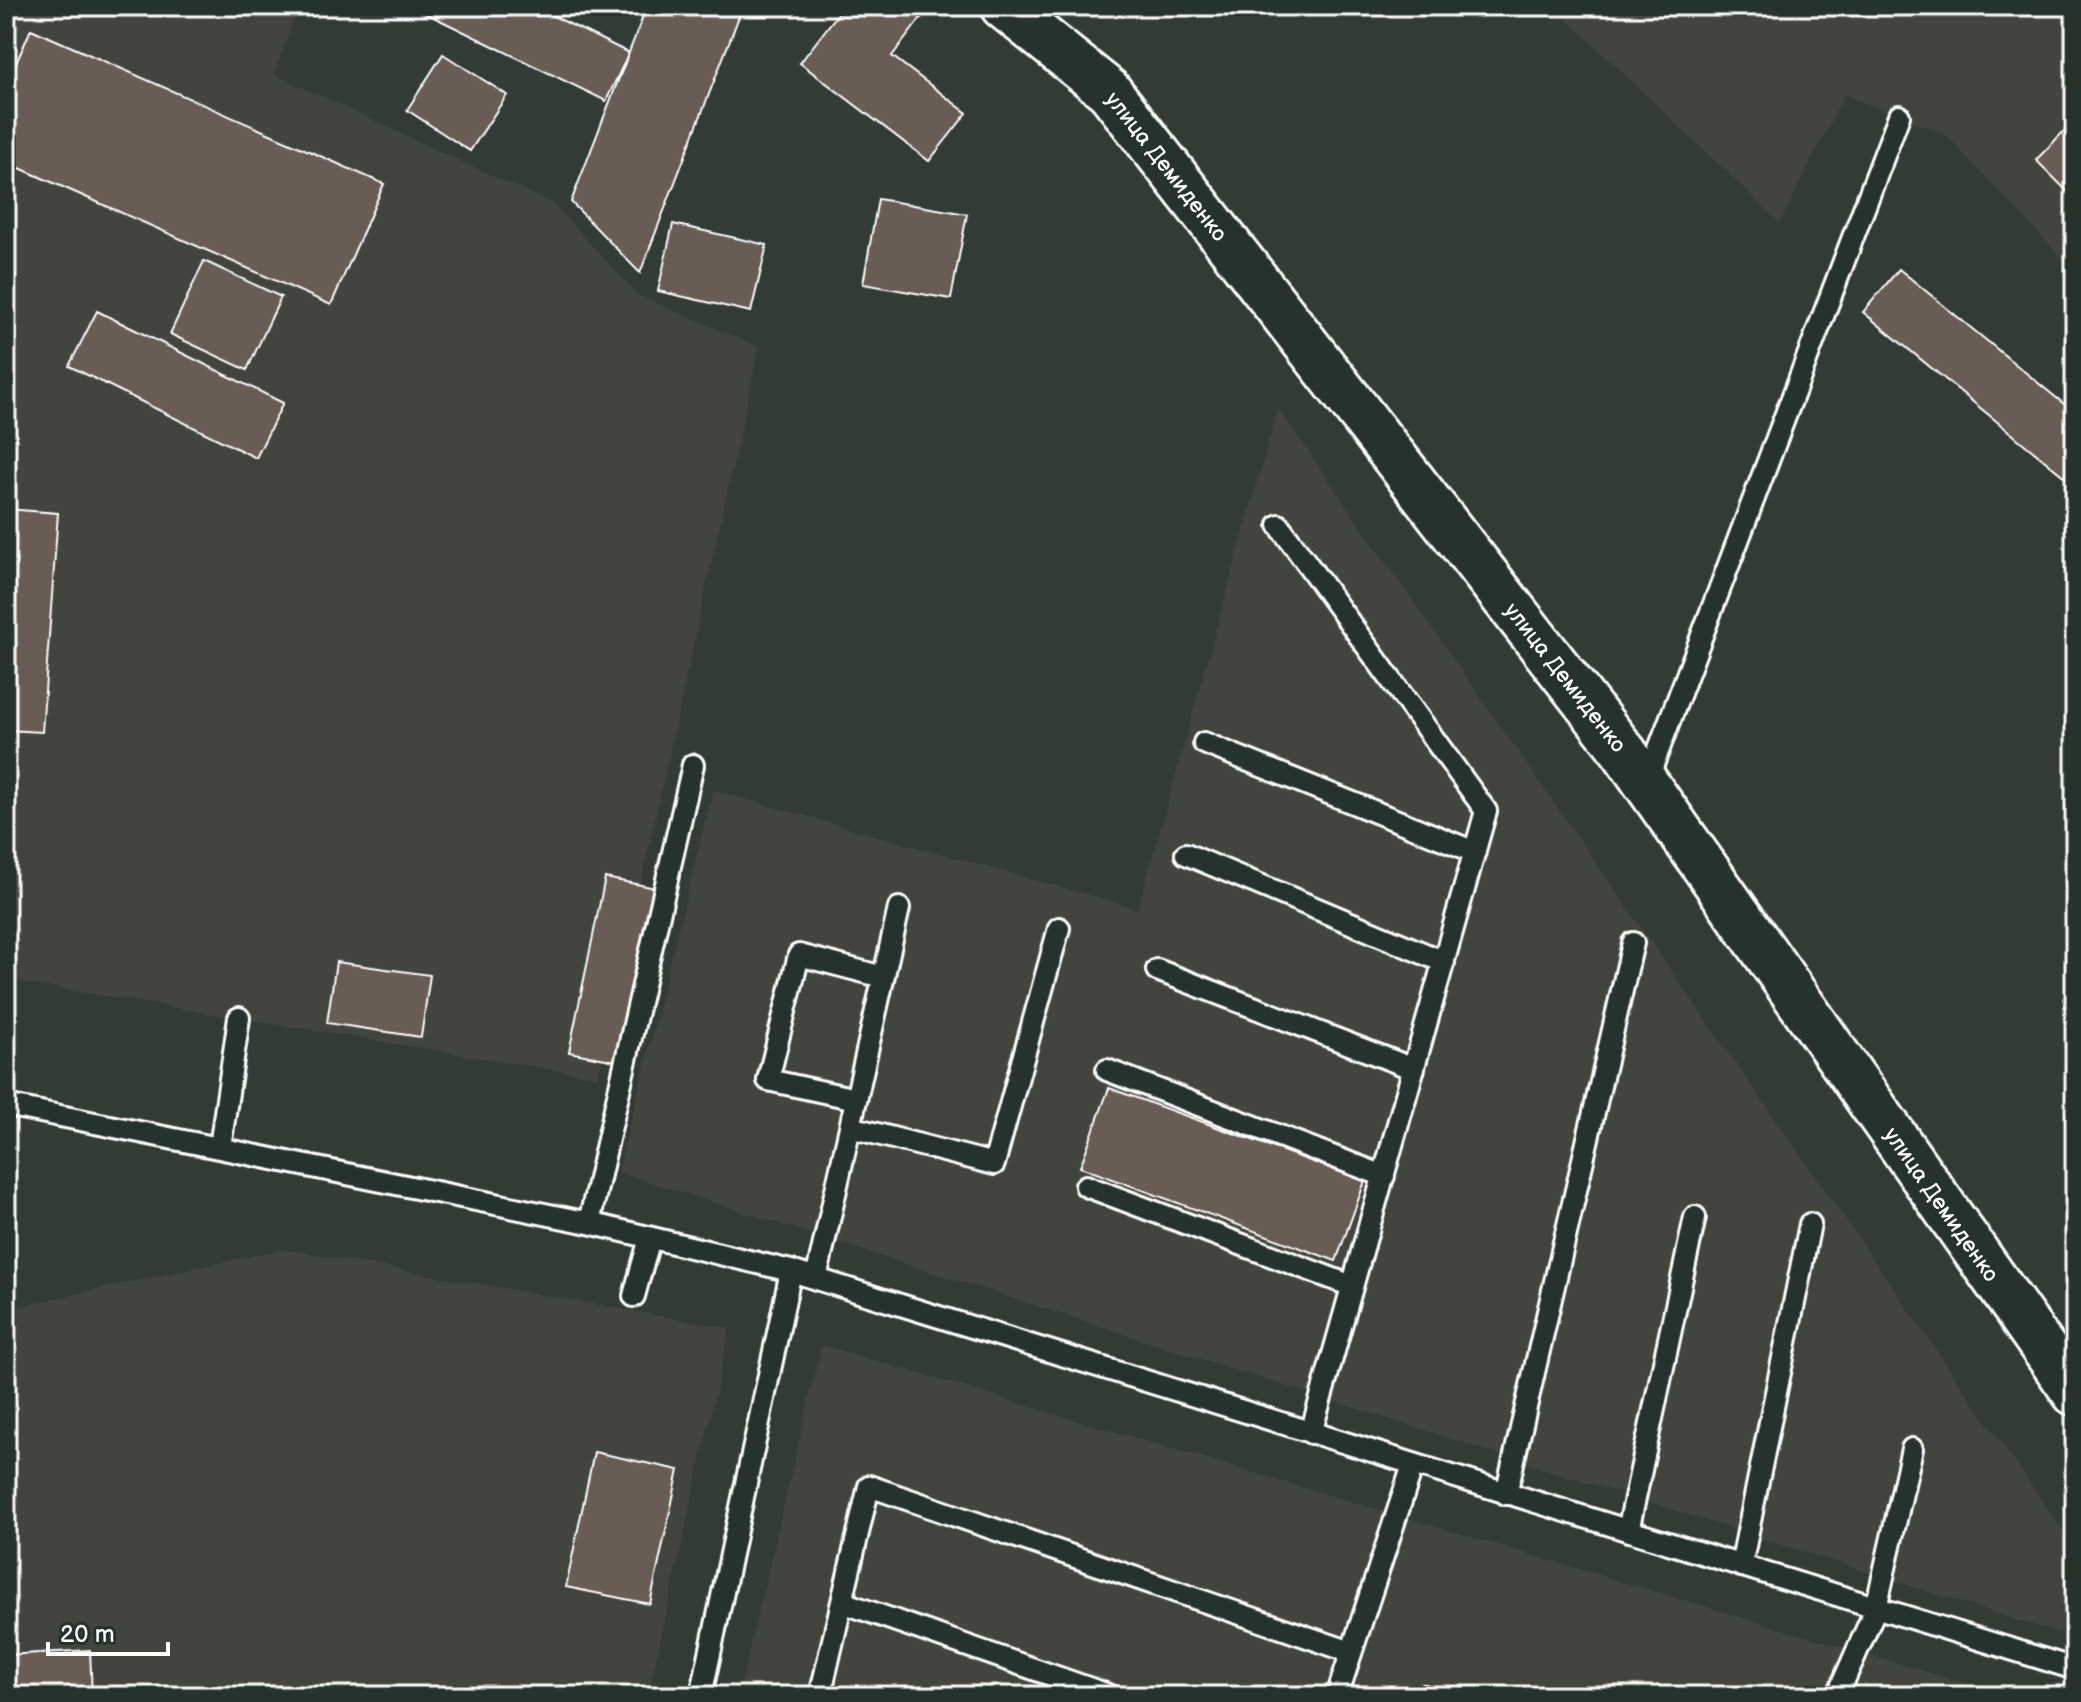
<svg xmlns="http://www.w3.org/2000/svg" width="2081" height="1702" font-family="'Balsamiq Sans',sans-serif">
<style>
.built{fill:#43453e}
.building{fill:#675b54;stroke:#fff;stroke-width:2}
.lines{fill:none;stroke-linecap:round;stroke-linejoin:round}
.service-casing{stroke:#fff;stroke-width:26}
.secondary-casing{stroke:#fff;stroke-width:50}
.service{stroke:#26332d;stroke-width:20}
.secondary{stroke:#26332d;stroke-width:44}
.labels{text-anchor:middle;stroke-width:7;stroke-linejoin:round;paint-order:stroke}
.street-label{font-size:22px;fill:#fff;stroke:#26332d}
</style>
<rect width="100%" height="100%" fill="#333b35"/>
<filter id="ink" filterUnits="userSpaceOnUse"><feTurbulence type="fractalNoise" baseFrequency=".0125" numOctaves="2"/><feDisplacementMap in="SourceGraphic" scale="16" xChannelSelector="R" yChannelSelector="G"/><feConvolveMatrix kernelMatrix="1 2 1 2 8 2 1 2 1" color-interpolation-filters="sRGB"/></filter>
<g filter="url(#ink)">
<path class="built" d="M6 6H299L274 74 553 204 638 295 759 347 598 1077 6 980Z
M1553 6H2075V272L1945 134 1844 95 1780 223Z
M1278 408 2075 1548V1618L2057 1633 618 1172 713 790 1138 909Z
M283 1249 730 1328 648 1696H6V1309Z
M822 1345 2008 1696H738Z"/>
<path class="building" d="M411 6H533L629 53 606 101Z
M647 6H743L640 273 571 202Z
M844 6H905L921 18 892 56 967 113 929 161 800 63Z
M31 29 384 184 331 305 6 162V86Z
M443 54 507 95 470 151 407 110Z
M2068 127 2075 134V199L2036 160Z
M878 199 967 214 951 299 863 284Z
M673 224 767 245 751 312 658 291Z
M204 261 281 297 247 370 170 334Z
M1899 269 2075 413V467L2066 478 1863 312Z
M97 311 283 403 256 458 69 366Z
M6 509 58 513 42 732 6 730Z
M605 878 656 888 621 1062 569 1052Z
M336 962 430 975 421 1037 327 1023Z
M1109 1088 1365 1181 1336 1261 1080 1167Z
M594 1452 679 1470 650 1604 566 1587Z
M90 1650 92 1696H6V1655Z"/>
<g class="lines">
<defs>
<path id="service" d="M1279 525 1486 811 1311 1433
M1204 743 1475 852
M1646 783 1899 116
M1186 854 1444 962
M1157 970 1414 1069
M1107 1070 1384 1176
M856 1099 768 1080 799 955 883 977
M6 1105 589 1223 791 1271
M850 1127 994 1164 1059 928
M220 1147 239 1018
M1086 1186 1352 1286
M589 1223 693 765
M816 1279 899 908
M634 1296 650 1238
M1506 1494 1633 943
M1628 1531 1695 1217
M1741 1566 1810 1224
M842 1602 1111 1696
M701 1696 791 1271 2075 1669
M820 1696 869 1486 1351 1652
M1337 1696 1413 1465
M1423 1696H1424
M1837 1696 1876 1608 1912 1449"/>
<path id="secondary" d="M1003 6 1109 91 1624 752 2075 1393"/>
</defs>
<use href="#service" class="service-casing"/>
<use href="#secondary" class="secondary-casing"/>
<use href="#service" class="service"/>
<use href="#secondary" class="secondary"/>
</g>
</g>
<g class="labels">
<g class="street-label">
<text transform="translate(1167 166) rotate(52)" y="8">улица Демиденко</text>
<text transform="translate(1566 677) rotate(52)" y="8">улица Демиденко</text>
<text transform="translate(1942 1204) rotate(55)" y="8">улица Демиденко</text>
</g>
</g>
<rect width="2081" height="1702" fill="none" stroke="#26332d" stroke-width="32"/>
<rect x="16" y="16" width="2049" height="1670" fill="none" stroke="#fff" stroke-width="3" filter="url(#ink)"/>
<path d="M48 1642v12h120v-12" fill="none" stroke="#ffffff" stroke-width="4"/>
<text x="60" y="1642" font-size="24" fill="#ffffff" stroke="#26332d" stroke-width="6" paint-order="stroke">20 m</text>
</svg>
